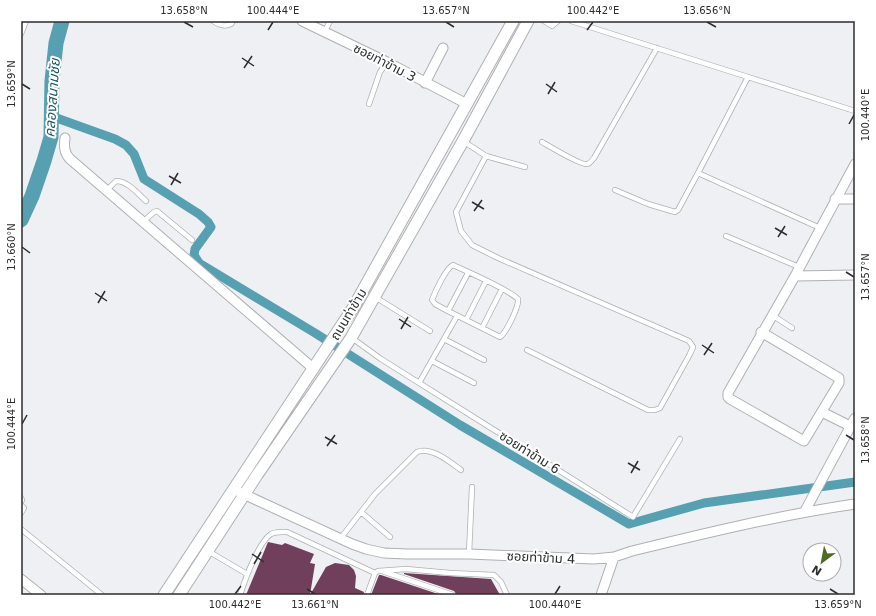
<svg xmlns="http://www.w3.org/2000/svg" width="876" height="616" font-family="'DejaVu Sans','Noto Sans Thai',sans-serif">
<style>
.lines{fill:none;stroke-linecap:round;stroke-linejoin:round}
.canal{stroke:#56a0b2;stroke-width:9}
.river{stroke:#56a0b2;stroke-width:15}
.building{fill:#703f5c}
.service-casing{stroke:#aeb1b3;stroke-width:6}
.minor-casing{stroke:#aeb1b3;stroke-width:11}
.tertiary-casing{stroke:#aeb1b3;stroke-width:13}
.service{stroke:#fff;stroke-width:4.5}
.minor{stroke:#fff;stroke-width:9}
.tertiary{stroke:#fff;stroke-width:11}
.ticks{fill:none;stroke:#2c2d2e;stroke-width:1.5}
.labels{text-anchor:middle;stroke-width:4;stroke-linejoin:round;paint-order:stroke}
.street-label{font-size:13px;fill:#2c2d2e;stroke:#fff}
.water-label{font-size:14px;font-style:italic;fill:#175664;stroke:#fff}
.neatline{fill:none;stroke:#2c2d2e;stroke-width:1.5}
.ticks-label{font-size:10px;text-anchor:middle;fill:#2c2d2e}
</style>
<rect width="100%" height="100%" fill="#eef0f3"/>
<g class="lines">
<path class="canal" d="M51 116 115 139 126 145 134 154 144 179 199 214 208 222 211 227 195 249 194 255 199 263 315 333 460 425 629 524 704 503 855 482"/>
<path class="river" d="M21 220 32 196 44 161 51 137 52 81 56 43 62 21"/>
</g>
<path class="building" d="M268 542 282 545 285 543 314 554 310 563 315 564 310 595H246Z
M335 563 349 565 354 570 356 576 355 588 364 592 363 595H310L326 567Z
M404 573 491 579 500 595H457L454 591 404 574Z
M379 575H381L441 595H371Z"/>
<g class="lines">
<defs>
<path id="service" d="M213 21C220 25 224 27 231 24L233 21
M544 21 552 26 558 21
M571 21 748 77
M325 31 330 21
M21 34 26 21
M369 104 380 72 387 62
M463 141 486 156 525 167
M542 142C549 146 582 166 587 164 590 164 592 160 594 158L657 48
M486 156 456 212 461 231 472 245 498 258 689 341 693 347 690 354 660 408 655 410H648L527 350
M615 190 648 204 675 212 678 210 698 173
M106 191 116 181C128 181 138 194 146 201
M143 222 154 212 157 211 192 240
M820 228 698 173 748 77 855 111
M726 236 799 267
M375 297 430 331
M448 311 435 304 432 300C435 292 446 268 453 265 468 272 508 289 518 299 519 307 506 333 500 337L448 311 468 273
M772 315 792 328
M466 320 486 281
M482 328 502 289
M352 338 381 359 633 517 680 439
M444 339 484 360
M432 361 474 383
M419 383 457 316
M21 498 22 500 21 502
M21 505 24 508 21 513
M361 512 390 537
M21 529 102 595
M340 539 375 494 417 452C431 446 450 462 461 470
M208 551 247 574
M469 554 472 487
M382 571 453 595
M240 595C245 580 258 543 271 534 276 531 281 532 287 532L375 573
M367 595 375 573 378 571 406 569 450 573 494 575 501 582 507 595"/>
<path id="minor" d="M302 21 387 62 467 104
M425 83 443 48
M65 138C64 146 64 153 70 159L314 369
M835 199H855
M795 276 855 275
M761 332 839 378V383L804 441 730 399 728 397V393L795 276 855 164
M822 412 850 426
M239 492 352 544 366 549 384 553 407 554H469L594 559 614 557 632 551C706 533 780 515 855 504
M805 511 855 418
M21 579 41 595
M601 595 614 557"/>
<path id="tertiary" d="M164 595 353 308 513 21
M179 595 257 475 351 338 463 141 528 21"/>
</defs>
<use href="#service" class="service-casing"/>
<use href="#minor" class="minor-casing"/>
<use href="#tertiary" class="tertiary-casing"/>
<use href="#service" class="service"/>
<use href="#minor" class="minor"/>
<use href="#tertiary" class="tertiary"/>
</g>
<path class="ticks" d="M184 22 193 27M446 22 454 27M707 22 716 27M268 30 273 22M587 30 593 22M242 58 254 66M244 68 252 56M22 84 30 89M546 84 557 92M548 94 555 82M849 124 854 115M169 176 181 183M171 185 178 173M472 202 484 209M474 211 482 200M775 228 787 235M778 237 785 226M22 247 30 253M846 272 854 277M95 293 107 301M98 303 105 291M399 319 411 327M401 329 408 317M702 345 714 353M704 355 712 343M22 424 27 415M846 435 854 440M325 437 337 444M327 446 335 435M628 463 640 470M631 473 638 461M252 554 264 562M254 564 261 552M307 589 315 594M830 589 838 594M235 594 241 586M555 594 560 586"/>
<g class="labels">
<g class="street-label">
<text transform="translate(385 62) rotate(27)" y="5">ซอยท่าข้าม 3</text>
<text transform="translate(348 314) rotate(-59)" y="5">ถนนท่าข้าม</text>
<text transform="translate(530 452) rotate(32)" y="5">ซอยท่าข้าม 6</text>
<text transform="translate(541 557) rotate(3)" y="5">ซอยท่าข้าม 4</text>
</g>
<g class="water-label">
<text transform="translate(52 98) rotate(-86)" y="5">คลองสนามชัย</text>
</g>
</g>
<rect width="876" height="616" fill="none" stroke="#ffffff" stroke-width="44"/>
<g transform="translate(822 562) rotate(212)"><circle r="19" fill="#ffffff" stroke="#ababab"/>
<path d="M0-3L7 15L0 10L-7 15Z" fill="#4d6c22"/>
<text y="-6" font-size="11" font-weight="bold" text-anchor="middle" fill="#2c2d2e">N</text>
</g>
<rect x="22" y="22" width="832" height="572" class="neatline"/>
<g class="ticks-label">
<text x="184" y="14">13.658°N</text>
<text x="273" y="14">100.444°E</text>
<text x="446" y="14">13.657°N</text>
<text x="593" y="14">100.442°E</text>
<text x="707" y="14">13.656°N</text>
<text transform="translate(11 84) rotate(-90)" y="4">13.659°N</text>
<text transform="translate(865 115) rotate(-90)" y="4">100.440°E</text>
<text transform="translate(11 247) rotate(-90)" y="4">13.660°N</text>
<text transform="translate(865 277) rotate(-90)" y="4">13.657°N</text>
<text transform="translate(11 424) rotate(-90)" y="4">100.444°E</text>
<text transform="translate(865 440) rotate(-90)" y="4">13.658°N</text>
<text x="235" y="608">100.442°E</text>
<text x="315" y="608">13.661°N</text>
<text x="555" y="608">100.440°E</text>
<text x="838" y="608">13.659°N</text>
</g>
</svg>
